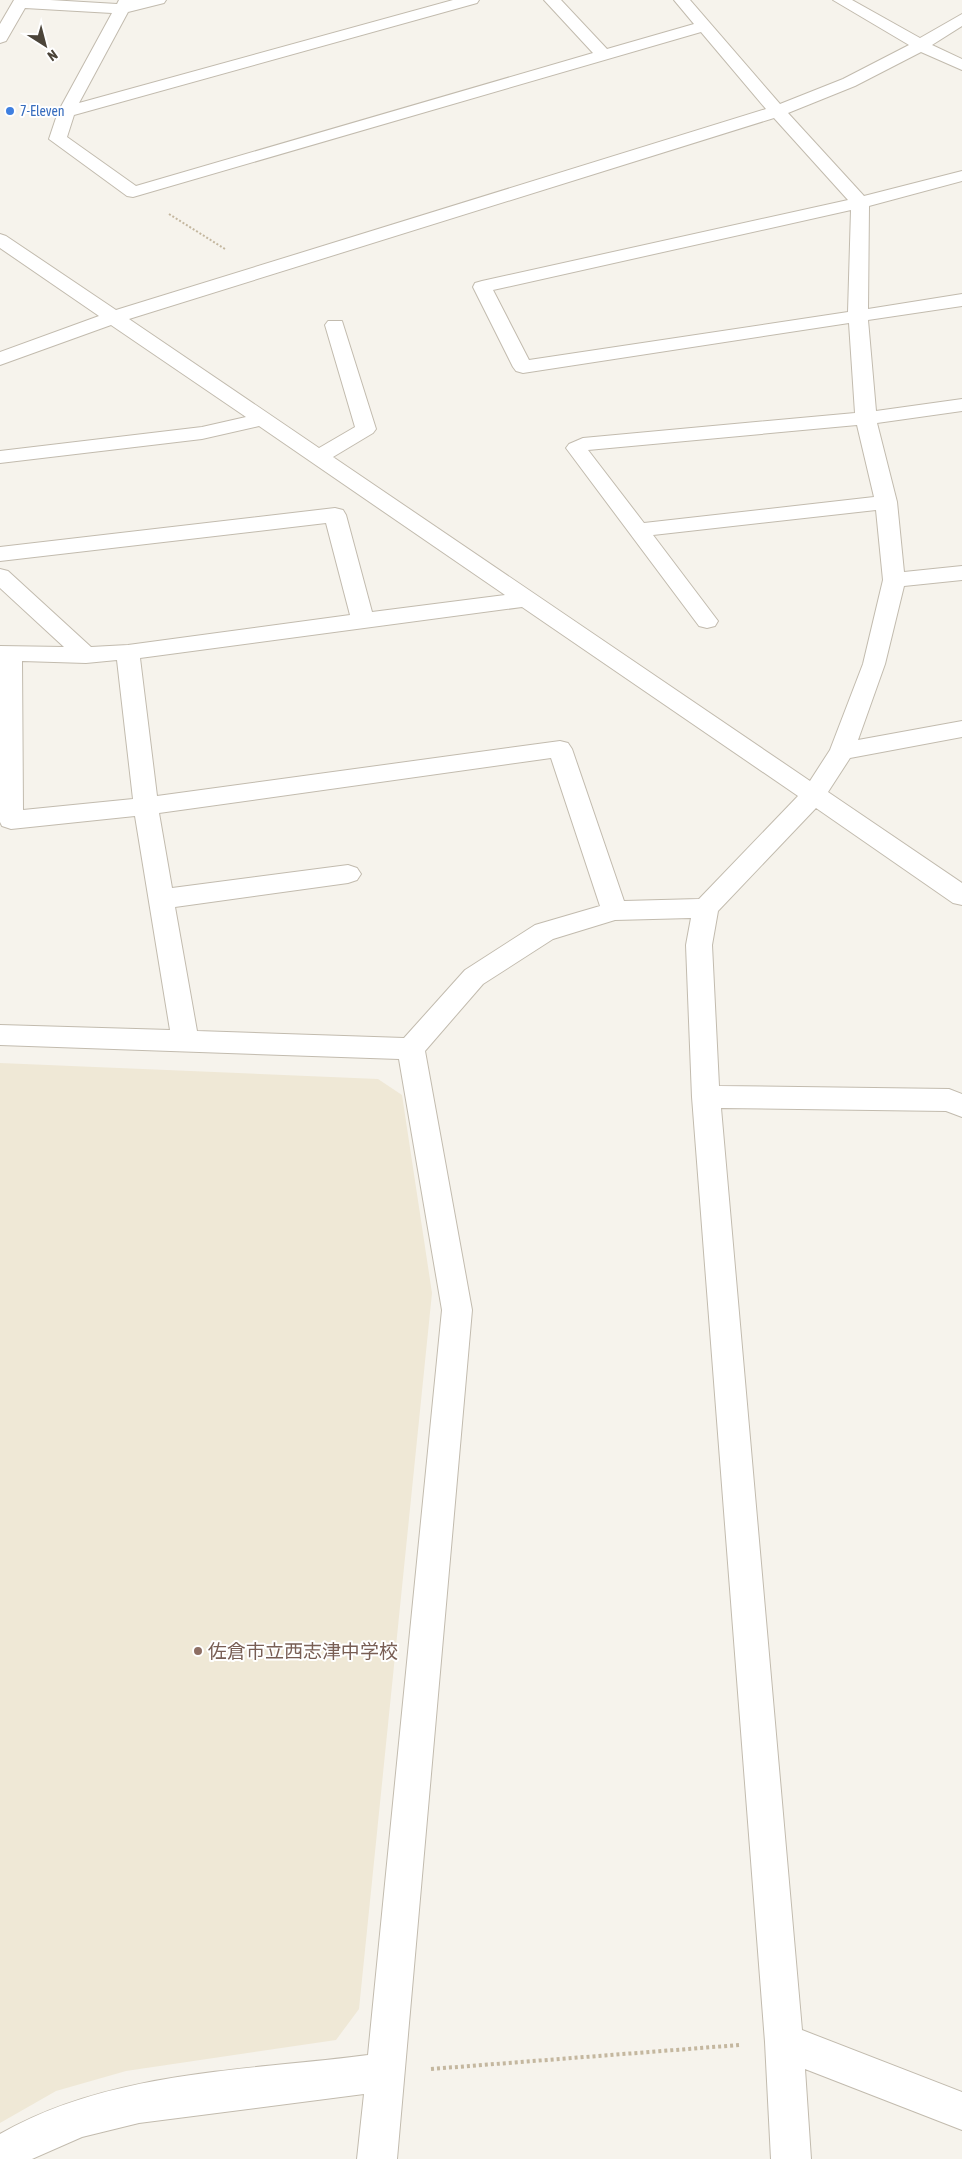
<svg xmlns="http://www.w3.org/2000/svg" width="962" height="2159" font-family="'Asap Condensed','Noto Sans JP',sans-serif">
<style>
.education{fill:#efe8d6}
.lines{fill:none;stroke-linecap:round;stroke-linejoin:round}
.minor-casing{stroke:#c2bbae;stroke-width:2}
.path-far1{stroke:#c4b79f;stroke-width:2;stroke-dasharray:2 2;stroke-linecap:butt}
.path{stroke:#c4b79f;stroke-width:4;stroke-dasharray:3 3;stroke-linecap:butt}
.minor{fill:#fff;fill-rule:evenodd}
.shop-dot{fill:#3f7fe0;stroke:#fff;stroke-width:2}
.education-dot{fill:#8d6e63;stroke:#fff;stroke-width:2}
.labels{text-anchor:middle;stroke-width:4;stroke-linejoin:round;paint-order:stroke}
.far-shop-label{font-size:14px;fill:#366cbe;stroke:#fff;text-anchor:start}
.near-education-label{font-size:19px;fill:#785e54;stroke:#fff;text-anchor:start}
</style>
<rect width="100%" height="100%" fill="#f6f3ec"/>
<path class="education" d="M0 1063 378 1079 402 1095 432 1293 359 2009 336 2040 126 2071 56 2091 0 2123Z"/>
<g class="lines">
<defs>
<path id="minor" d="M50 0 117 4 119 0H166L164 3 128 12 79 103 453 0H479L477 3 74 115 67 137 136 186 593 53 544 0H561L607 49 694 24 674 0H690L780 104 843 79 909 45 833 0H852L920 38 962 14V26L932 45 962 59V70L921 52 855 86 788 113 864 196 962 171V181L869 206 868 309 962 294V306L868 320 876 411 962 399V411L877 423 897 502 904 572 962 566V580L904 586 885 664 858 740 962 721V737L850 758 828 792 962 883V905L953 903 816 808 718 911 712 945 719 1086 949 1089 962 1094V1117L946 1111 721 1108 802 2030 962 2092V2130L805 2069 811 2159H771L765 2042 692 1097 686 945 691 918 615 920 553 939 483 984 425 1051 472 1310 397 2159H357L364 2094 139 2123 82 2137 32 2159H0V2134C110 2071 245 2071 368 2055L442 1310 399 1059 0 1045V1025L170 1030 135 816 11 829 2 826 0 822V646L64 647 0 588V569L8 571 91 647 128 645 350 615 326 523 0 561V547L335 508 343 510 346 515 372 612 505 595 259 426 202 439 0 463V451L202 427 246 417 111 325 0 365V352L99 316 0 248V234L6 236 116 310 766 109 701 32 133 197 127 196 49 139 58 112 112 13 25 8 6 41 0 43V24L14 0ZM774 118 848 200 482 281 475 283 473 287 513 367 516 371 523 373 849 323 855 413 583 438 569 444 566 448 699 626 707 628 715 626 718 621 653 535 876 510 883 580 863 664 830 750 810 781 333 457 373 433 376 429 342 321H328L325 325 355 427 319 448 129 319ZM851 210 848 312 529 360 493 290ZM857 425 874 497 644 523 588 450ZM522 607 798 796 699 899 624 901 572 749 568 743 560 741 157 796 140 658ZM117 660 133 799 23 810 22 661 86 663ZM551 758 600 906 535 925 465 970 404 1038 197 1031 175 907 348 883 357 880 361 874 357 868 348 865 172 888 159 813Z"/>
</defs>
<use href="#minor" class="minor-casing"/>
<path class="path-far1" d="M169 214 225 249"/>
<path class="path" d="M431 2069 739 2045"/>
<use href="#minor" class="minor"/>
</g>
<circle class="shop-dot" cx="10" cy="111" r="5"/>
<circle class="education-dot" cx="198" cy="1651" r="5"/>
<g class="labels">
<g class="far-shop-label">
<text x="20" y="116">7-Eleven</text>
</g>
<g class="near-education-label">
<text x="208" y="1658">佐倉市立西志津中学校</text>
</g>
</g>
<g transform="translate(45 45) rotate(144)" stroke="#ffffff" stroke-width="4" paint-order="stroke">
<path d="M0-4L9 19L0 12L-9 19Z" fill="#4b4439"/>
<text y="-8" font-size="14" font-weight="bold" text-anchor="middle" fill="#4b4439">N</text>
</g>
</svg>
